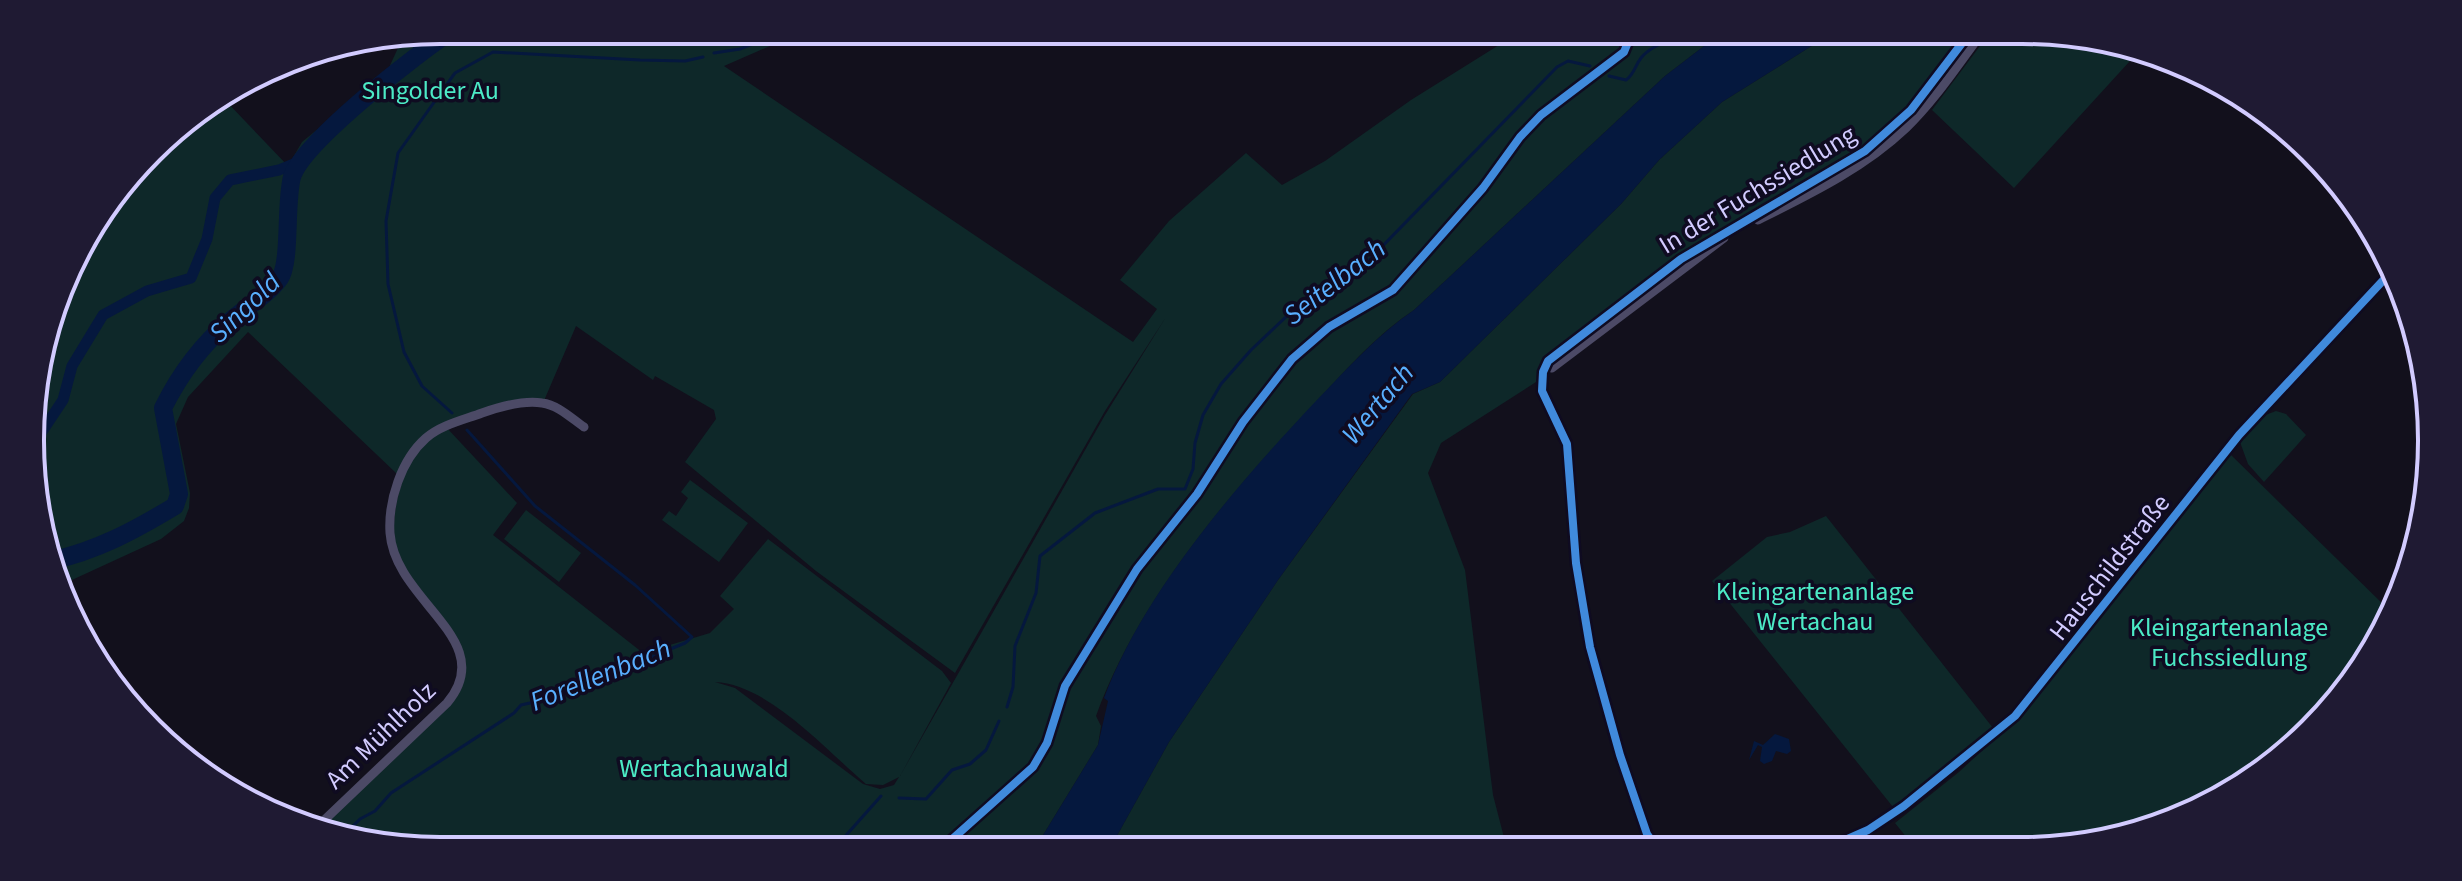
<svg xmlns="http://www.w3.org/2000/svg" width="2462" height="881" font-family="'Source Sans 3',sans-serif">
<style>
.green{fill:#0e2829;fill-rule:evenodd}
.water{fill:#05183e}
.lines{fill:none;stroke-linecap:round;stroke-linejoin:round}
.stream{stroke:#05183e;stroke-width:3}
.canal{stroke:#05183e;stroke-width:11}
.river{stroke:#05183e;stroke-width:18}
.street{stroke:#4c4a66;stroke-width:9}
.cycleway-casing{stroke:#0f0b21;stroke-width:13}
.cycleway{stroke:#408adc;stroke-width:8}
.labels{text-anchor:middle;stroke-width:7;stroke-linejoin:round;paint-order:stroke}
.park-label{font-size:26px;fill:#4ceac6;stroke:#0f0b21}
.street-label{font-size:26px;fill:#d2cbff;stroke:#0f0b21}
.water-label{font-size:28px;font-style:italic;fill:#59afff;stroke:#0f0b21}
.rim{fill:none;stroke:#d2cbff;stroke-width:4}
</style>
<rect width="100%" height="100%" fill="#12101c"/>
<path class="green" d="M441 30H798L795 35 724 66 1133 342 1157 309 1120 280 1169 221 1246 153 1282 185 1325 161 1411 100 1523 30H1725L1665 76 1414 310C1376 335 1347 369 1316 402 1230 493 1139 598 1096 716L1101 726 1098 745 1034 850 441 851 335 837 318 830 448 706C500 647 424 617 403 571 389 540 393 507 404 476L396 473 248 332 188 397 176 424 190 493 189 508 184 521 161 539 61 585 44 546 33 387 73 259 169 132 224 99 288 166 302 142 387 72 403 37ZM1166 317 1105 415 900 776 951 683 942 671 768 539 720 596 734 609 710 633 643 653 493 535 517 503 446 427 521 403H543L576 326 653 380 655 376 714 410 716 419 685 462 816 571 955 673 1105 411ZM715 682C768 684 826 750 866 784L883 785 899 777 894 785 880 789 863 784 735 688Z
M1837 30H1970L1936 79 1865 151 1727 228 1541 371 1536 382 1441 443 1428 473 1465 570 1493 795 1507 849 1109 850 1169 742 1278 580 1413 394 1440 382 1621 204 1659 160 1722 102Z
M1992 30H2022L2127 44 2140 50 2014 188 1932 110Z
M2276 411 2286 414 2306 435 2264 482 2248 464 2240 442 2263 416Z
M2230 454 2391 612 2377 646 2293 749 2203 809 2076 847 1915 848 1895 823 1959 772 2024 712Z
M690 480 748 523 719 562 662 520 669 511 676 516 688 498 681 492Z
M526 510 581 553 559 582 504 539Z
M1826 516 1993 728 1893 807 1712 581 1767 537 1790 532Z"/>
<path class="water" d="M1725 30H1837L1722 102 1659 160 1621 204 1440 382 1412 394 1278 580 1169 742 1109 850H1034L1098 745 1108 701 1104 698C1144 591 1238 484 1316 401 1347 369 1377 335 1414 310L1665 76Z
M1775 734 1789 739 1791 751 1787 754 1776 751 1772 761 1764 764 1760 761 1762 747 1758 745 1749 760 1754 741 1763 745Z"/>
<g class="lines">
<path class="stream" d="M714 53 740 49 787 30
M1609 76 1626 80C1635 73 1634 67 1641 58 1651 45 1674 39 1688 30
M452 413 422 386 404 352 388 284 386 221 398 153 447 84 455 73 493 52 640 60 685 61 703 57
M1007 707 1013 687 1015 646 1036 593 1040 556 1095 513 1158 489H1185L1193 469 1195 443 1203 415 1221 384 1251 350 1307 297 1367 262 1557 67 1568 61 1590 66
M899 798 926 799 952 770 970 764 986 750 999 721
M341 838 360 819 375 811 391 793 514 713 521 705 552 698 685 643 692 637 635 585 535 506 467 430
M833 850 881 796"/>
<path class="canal" d="M37 439 63 400 72 366 103 315 147 291 191 278 207 239 215 198 230 180 279 170 303 160"/>
<path class="river" d="M50 561C97 551 135 530 175 506L179 494 163 408C180 374 200 346 229 322 245 308 268 295 280 278 291 262 285 203 292 177 303 142 419 52 453 30"/>
<path class="street" d="M1758 220C1810 194 1864 168 1906 128 1936 99 1959 63 1984 30
M1547 366 1552 368 1724 238
M316 828 447 703C500 640 395 602 390 533 388 501 401 460 426 438 441 425 463 420 482 413 499 407 523 400 542 403 558 405 571 418 584 427
M1657 848 1647 834 1620 755 1590 647 1576 563 1567 444 1542 391 1543 372 1548 361 1681 259 1865 151 1911 110 1972 30
M1827 848 1868 830 1904 806 2015 716 2239 435 2390 273"/>
<defs>
<path id="cycleway" d="M1657 848 1647 834 1620 755 1590 647 1576 563 1567 444 1542 391 1543 372 1548 361 1681 259 1865 151 1911 110 1972 30
M1827 848 1868 830 1904 806 2015 716 2239 435 2390 273
M940 850 1033 767 1047 743 1065 686 1137 569 1197 494 1243 422 1292 359 1329 327 1393 290 1483 188 1520 137 1541 115 1624 52 1633 30"/>
</defs>
<use href="#cycleway" class="cycleway-casing"/>
<use href="#cycleway" class="cycleway"/>
</g>
<g class="labels">
<g class="park-label">
<text x="430" y="99">Singolder Au</text>
<text x="1815" y="600">Kleingartenanlage<tspan x="1815" dy="30">Wertachau</tspan></text>
<text x="2229" y="636">Kleingartenanlage<tspan x="2229" dy="30">Fuchssiedlung</tspan></text>
<text x="704" y="777">Wertachauwald</text>
</g>
<g class="street-label">
<text transform="translate(1757 189) rotate(-31)" y="9">In der Fuchssiedlung</text>
<text transform="translate(2109 567) rotate(-52)" y="9">Hauschildstraße</text>
<text transform="translate(380 735) rotate(-44)" y="9">Am Mühlholz</text>
</g>
<g class="water-label">
<text transform="translate(1334 281) rotate(-38)" y="10">Seitelbach</text>
<text transform="translate(244 307) rotate(-44)" y="10">Singold</text>
<text transform="translate(1377 403) rotate(-50)" y="10">Wertach</text>
<text transform="translate(600 674) rotate(-22)" y="10">Forellenbach</text>
</g>
</g>
<path d="M0 0H2462V881H0ZM440 44H2022A396 396 0 0 1 2418 440V441A396 396 0 0 1 2022 837H440A396 396 0 0 1 44 441V440A396 396 0 0 1 440 44Z" fill="#1f1a33" fill-rule="evenodd"/>
<path class="rim" d="M440 44H2022A396 396 0 0 1 2418 440V441A396 396 0 0 1 2022 837H440A396 396 0 0 1 44 441V440A396 396 0 0 1 440 44Z"/>
</svg>
